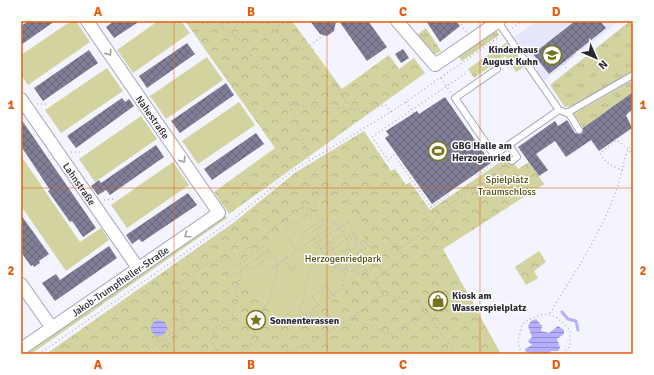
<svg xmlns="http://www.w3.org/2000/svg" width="654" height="375" font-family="Signika,sans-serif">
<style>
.built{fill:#e7e7fc}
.grass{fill:url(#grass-tufts)}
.park{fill:url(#park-crowns)}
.garden{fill:#d2d39f}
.water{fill:url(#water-rules)}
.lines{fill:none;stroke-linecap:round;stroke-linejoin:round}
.stream{stroke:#b4affe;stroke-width:3}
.building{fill:url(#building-cross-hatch)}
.lane-casing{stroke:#a4a3bc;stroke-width:8}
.street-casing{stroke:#a4a3bc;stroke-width:14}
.path{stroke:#b7b6c0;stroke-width:1.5;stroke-dasharray:1 3;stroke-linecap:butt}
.lane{stroke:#fff;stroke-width:6}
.street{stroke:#fff;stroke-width:12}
.oneway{stroke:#9f9ea3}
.grid{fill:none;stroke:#e8590c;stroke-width:1;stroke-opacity:0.55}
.labels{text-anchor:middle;stroke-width:3;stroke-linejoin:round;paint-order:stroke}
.poi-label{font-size:10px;font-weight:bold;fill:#292832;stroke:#fff;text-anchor:start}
.street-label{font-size:10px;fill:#292832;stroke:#fff}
.park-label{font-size:10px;fill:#4f4e08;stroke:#fff}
.neatline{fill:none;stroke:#e8590c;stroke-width:1.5}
.grid-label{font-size:13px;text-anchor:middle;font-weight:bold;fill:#e8590c}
</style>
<defs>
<pattern id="grass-tufts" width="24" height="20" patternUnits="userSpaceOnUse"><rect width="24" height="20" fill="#d2d39f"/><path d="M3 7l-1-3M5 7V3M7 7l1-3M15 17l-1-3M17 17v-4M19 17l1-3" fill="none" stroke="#b4b589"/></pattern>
<pattern id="park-crowns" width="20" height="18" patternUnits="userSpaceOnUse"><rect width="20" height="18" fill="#d2d39f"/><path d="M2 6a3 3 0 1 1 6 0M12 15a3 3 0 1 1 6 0" fill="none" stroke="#b4b589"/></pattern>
<pattern id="water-rules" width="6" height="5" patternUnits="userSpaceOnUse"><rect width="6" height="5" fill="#b4affe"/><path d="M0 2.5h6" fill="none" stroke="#928ece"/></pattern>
<pattern id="building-cross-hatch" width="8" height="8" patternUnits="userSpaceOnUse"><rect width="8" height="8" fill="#7f7e96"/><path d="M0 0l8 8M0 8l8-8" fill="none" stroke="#68677b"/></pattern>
</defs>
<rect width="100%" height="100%" fill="#f4f4fe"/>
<path class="built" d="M537 21H619L544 81 514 37Z"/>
<path class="grass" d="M630 21H633V72L574 106 565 107 550 85Z
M426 28 441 51 434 55 417 35Z
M496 30 499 35 462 61 458 56Z
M507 42 524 67 516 72 505 56 474 78 468 69Z
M633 80V92L583 128 574 114Z
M224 213 227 218 31 354H21Z"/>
<path class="park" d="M185 21H292L342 89 389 55 399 69 414 58 425 73 229 214 214 192 275 148Z
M364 131 391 171 395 169 406 185 410 182 430 210 509 156 518 169 529 162 544 184 443 249 501 354H46L233 223 296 172Z
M539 251 546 262 534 271 538 278 526 285 515 267Z"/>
<path class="garden" d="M71 21H76L90 42 28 85 21 75V55Z
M158 21H181L190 33 133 73 117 50Z
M207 57 223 80 166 119 150 96Z
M107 68 123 91 61 133 45 110Z
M239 102 255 125 198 164 182 141Z
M141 116 157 139 95 182 79 159Z
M21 156 80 242 101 228 109 240 66 271 21 206Z
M173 162 189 185 127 228 111 205Z
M314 211 348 214 376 255 349 279 353 286 291 331 256 284 247 291 228 268Z"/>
<path class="water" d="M536 319 542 326 541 331 549 333 558 326 564 330V334L557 339 560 348 558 351H551L550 354 526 352 525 349 532 345 528 341 532 337 528 326 531 321Z
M151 328a8 8 0 1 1 16 0a8 8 0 1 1-16 0Z"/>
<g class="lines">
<path class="stream" d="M562 312 568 319 576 321 578 330"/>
</g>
<path class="building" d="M29 21H55L21 45V26Z
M114 21H140L114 38 106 27Z
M310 21H336L334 31 327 36 320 34Z
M339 21H368L387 47 367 61Z
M426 21H456L460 26 440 42Z
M575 21H600L606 28 549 74 533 54Z
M187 43 195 54 147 88 139 76Z
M403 49 409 58 401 63 395 54Z
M89 50 98 63 43 101 34 88Z
M226 83 234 95 180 133 171 121Z
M633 92V109L626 115 632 128 599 151 591 140 566 157 555 141 536 154 548 170 539 176 518 147 555 121 558 126 567 120 575 133 581 134 583 132V128Z
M445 97 491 163 432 204 385 138 389 135 386 131 417 111 419 114Z
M122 98 125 102 129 99 134 106 76 148 67 136Z
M21 119 96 228 83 237 72 221 70 222 48 191 50 190 21 146Z
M256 133 264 144 212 180 204 169Z
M156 145 164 157 110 195 106 190 98 195 91 186 99 180 101 183Z
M188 193 197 205 142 242 139 239 132 244 126 235Z
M21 215 49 254 39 261 40 263 34 267 33 265 31 266 21 252Z
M109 246 117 258 55 301 42 283 56 274 60 280Z"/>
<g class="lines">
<defs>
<path id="lane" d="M497 69 455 98 494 155 559 110 498 22
M559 110 567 113 633 75
M568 112 579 130
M509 145 517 157 512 161"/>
<g id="street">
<path d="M397 21 435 65 499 21"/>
<path id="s1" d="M21 99 138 268"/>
<path d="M21 284 52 328"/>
<path id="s2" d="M21 349 219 213 87 21"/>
</g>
</defs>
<use href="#lane" class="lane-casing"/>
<use href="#street" class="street-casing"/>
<path class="path" d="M217 21 239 40 290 105 359 110 386 105 391 112
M280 21 277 31 288 45 305 49 324 35
M459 21 466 32
M512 28 522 21
M566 68 563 64 573 56
M441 78 451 93
M334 83 352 110
M406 102 414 114
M37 104H48
M290 105 309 160
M372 137 466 73
M374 140 388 160 394 155 431 207 449 195 448 193
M71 152H81
M623 170C614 168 604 162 600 153L617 140 633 154
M475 174 476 176 492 165
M104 200 114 199
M322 220 300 235 303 239 328 221
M633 227V241
M314 239 334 267 364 274 370 282 374 280
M317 243 349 221 351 228 358 238 355 240 358 245
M328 243 336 255
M398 250 430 227 441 210 505 166
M359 259 367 272
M284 260 291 270 343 233
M330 260 350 246
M347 260 362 250
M247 266 251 270 272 256
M334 267 348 257
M346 268 365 255 362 250 368 246 365 240 349 251
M352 271 362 264
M227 273 265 245 278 264 264 274
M364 274 377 265 383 273
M234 275 268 251
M333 295 327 286 298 307 304 316C316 307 329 298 342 289L350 244 336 223 306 215 283 231 297 251 336 223
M312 297 318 305
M303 304 310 265 355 233
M550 313C575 272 603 231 618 185 622 173 624 152 633 142
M351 318 384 295
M39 354 231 221 294 170 391 112 499 37
M142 354 165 338
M176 354 165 338 183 326 179 284 210 262 232 259 261 240 273 228 302 207 311 209 315 205 316 199 310 191 317 187 325 196 342 190 365 222 383 230 404 258 374 280 384 295 419 301 456 354
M210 354 217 349
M220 354 210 340 216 336 212 331 233 315 241 270
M238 354 259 339 249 324C259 317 259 310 269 303L278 264 297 251
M279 354 307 345 351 318 390 334 427 312
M521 354 518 341 522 324C544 310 552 310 570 330V346L563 354"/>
<use href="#lane" class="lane"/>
<use href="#street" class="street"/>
</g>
<defs><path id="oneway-chevron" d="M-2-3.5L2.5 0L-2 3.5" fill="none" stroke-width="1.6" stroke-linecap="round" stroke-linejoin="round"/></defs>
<g class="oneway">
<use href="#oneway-chevron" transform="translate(109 53) rotate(55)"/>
<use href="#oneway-chevron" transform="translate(183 160) rotate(55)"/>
<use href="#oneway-chevron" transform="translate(187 235) rotate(145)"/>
</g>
<path class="grid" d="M174 21V354M327 21V354M480 21V354M21 188H633"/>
<defs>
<symbol id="school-ring" viewBox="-11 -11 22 22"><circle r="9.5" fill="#fff" stroke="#76751b" stroke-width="1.5"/><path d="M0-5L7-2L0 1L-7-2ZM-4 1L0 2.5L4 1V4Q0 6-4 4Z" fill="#76751b"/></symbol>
<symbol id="stadium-ring" viewBox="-11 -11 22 22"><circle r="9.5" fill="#fff" stroke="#76751b" stroke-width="1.5"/><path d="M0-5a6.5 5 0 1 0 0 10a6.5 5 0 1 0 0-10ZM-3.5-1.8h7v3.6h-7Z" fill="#76751b"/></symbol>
<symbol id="shop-ring" viewBox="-11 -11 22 22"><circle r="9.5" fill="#fff" stroke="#76751b" stroke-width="1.5"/><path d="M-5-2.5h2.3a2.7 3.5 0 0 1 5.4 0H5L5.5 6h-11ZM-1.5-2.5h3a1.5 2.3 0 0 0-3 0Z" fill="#76751b"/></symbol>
<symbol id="sight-ring" viewBox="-11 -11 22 22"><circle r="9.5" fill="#fff" stroke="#76751b" stroke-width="1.5"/><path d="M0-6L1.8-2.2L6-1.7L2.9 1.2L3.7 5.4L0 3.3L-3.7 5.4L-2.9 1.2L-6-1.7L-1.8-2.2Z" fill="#76751b"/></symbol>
</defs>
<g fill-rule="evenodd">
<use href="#school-ring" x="541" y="44" width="22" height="22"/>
<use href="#stadium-ring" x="427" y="140" width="22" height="22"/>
<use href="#shop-ring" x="427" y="290" width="22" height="22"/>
<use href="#sight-ring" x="245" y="309" width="22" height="22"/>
</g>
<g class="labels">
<g class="poi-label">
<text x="538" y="53" text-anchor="end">Kinderhaus<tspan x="538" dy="12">August Kuhn</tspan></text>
<text x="452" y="149">GBG Halle am<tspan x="452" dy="12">Herzogenried</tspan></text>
<text x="452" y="299">Kiosk am<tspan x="452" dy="12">Wasserspielplatz</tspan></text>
<text x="270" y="324">Sonnenterassen</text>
</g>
<g class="street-label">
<text transform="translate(153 117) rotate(55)" y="4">Nahestraße</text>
<text dy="4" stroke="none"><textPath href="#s1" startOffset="103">Lahnstraße</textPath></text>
<text dy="4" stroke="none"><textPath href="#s2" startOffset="120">Jakob-Trumpfheller-Straße</textPath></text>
</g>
<g class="park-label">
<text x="507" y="183">Spielplatz<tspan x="507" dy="12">Traumschloss</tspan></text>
<text x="343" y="262">Herzogenriedpark</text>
</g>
</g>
<rect width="654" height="375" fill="none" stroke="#ffffff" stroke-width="44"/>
<g transform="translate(596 58) rotate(135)" stroke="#ffffff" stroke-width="3" paint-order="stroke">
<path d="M0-3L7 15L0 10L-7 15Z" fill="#292832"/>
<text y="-6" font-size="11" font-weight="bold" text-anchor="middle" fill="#292832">N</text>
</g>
<rect x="22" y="22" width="610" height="331" class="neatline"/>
<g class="grid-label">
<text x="98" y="16">A</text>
<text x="251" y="16">B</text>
<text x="403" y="16">C</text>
<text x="556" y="16">D</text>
<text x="11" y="109">1</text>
<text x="643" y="109">1</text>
<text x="11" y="275">2</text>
<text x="643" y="275">2</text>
<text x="98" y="369">A</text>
<text x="251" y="369">B</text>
<text x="403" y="369">C</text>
<text x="556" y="369">D</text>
</g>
</svg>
